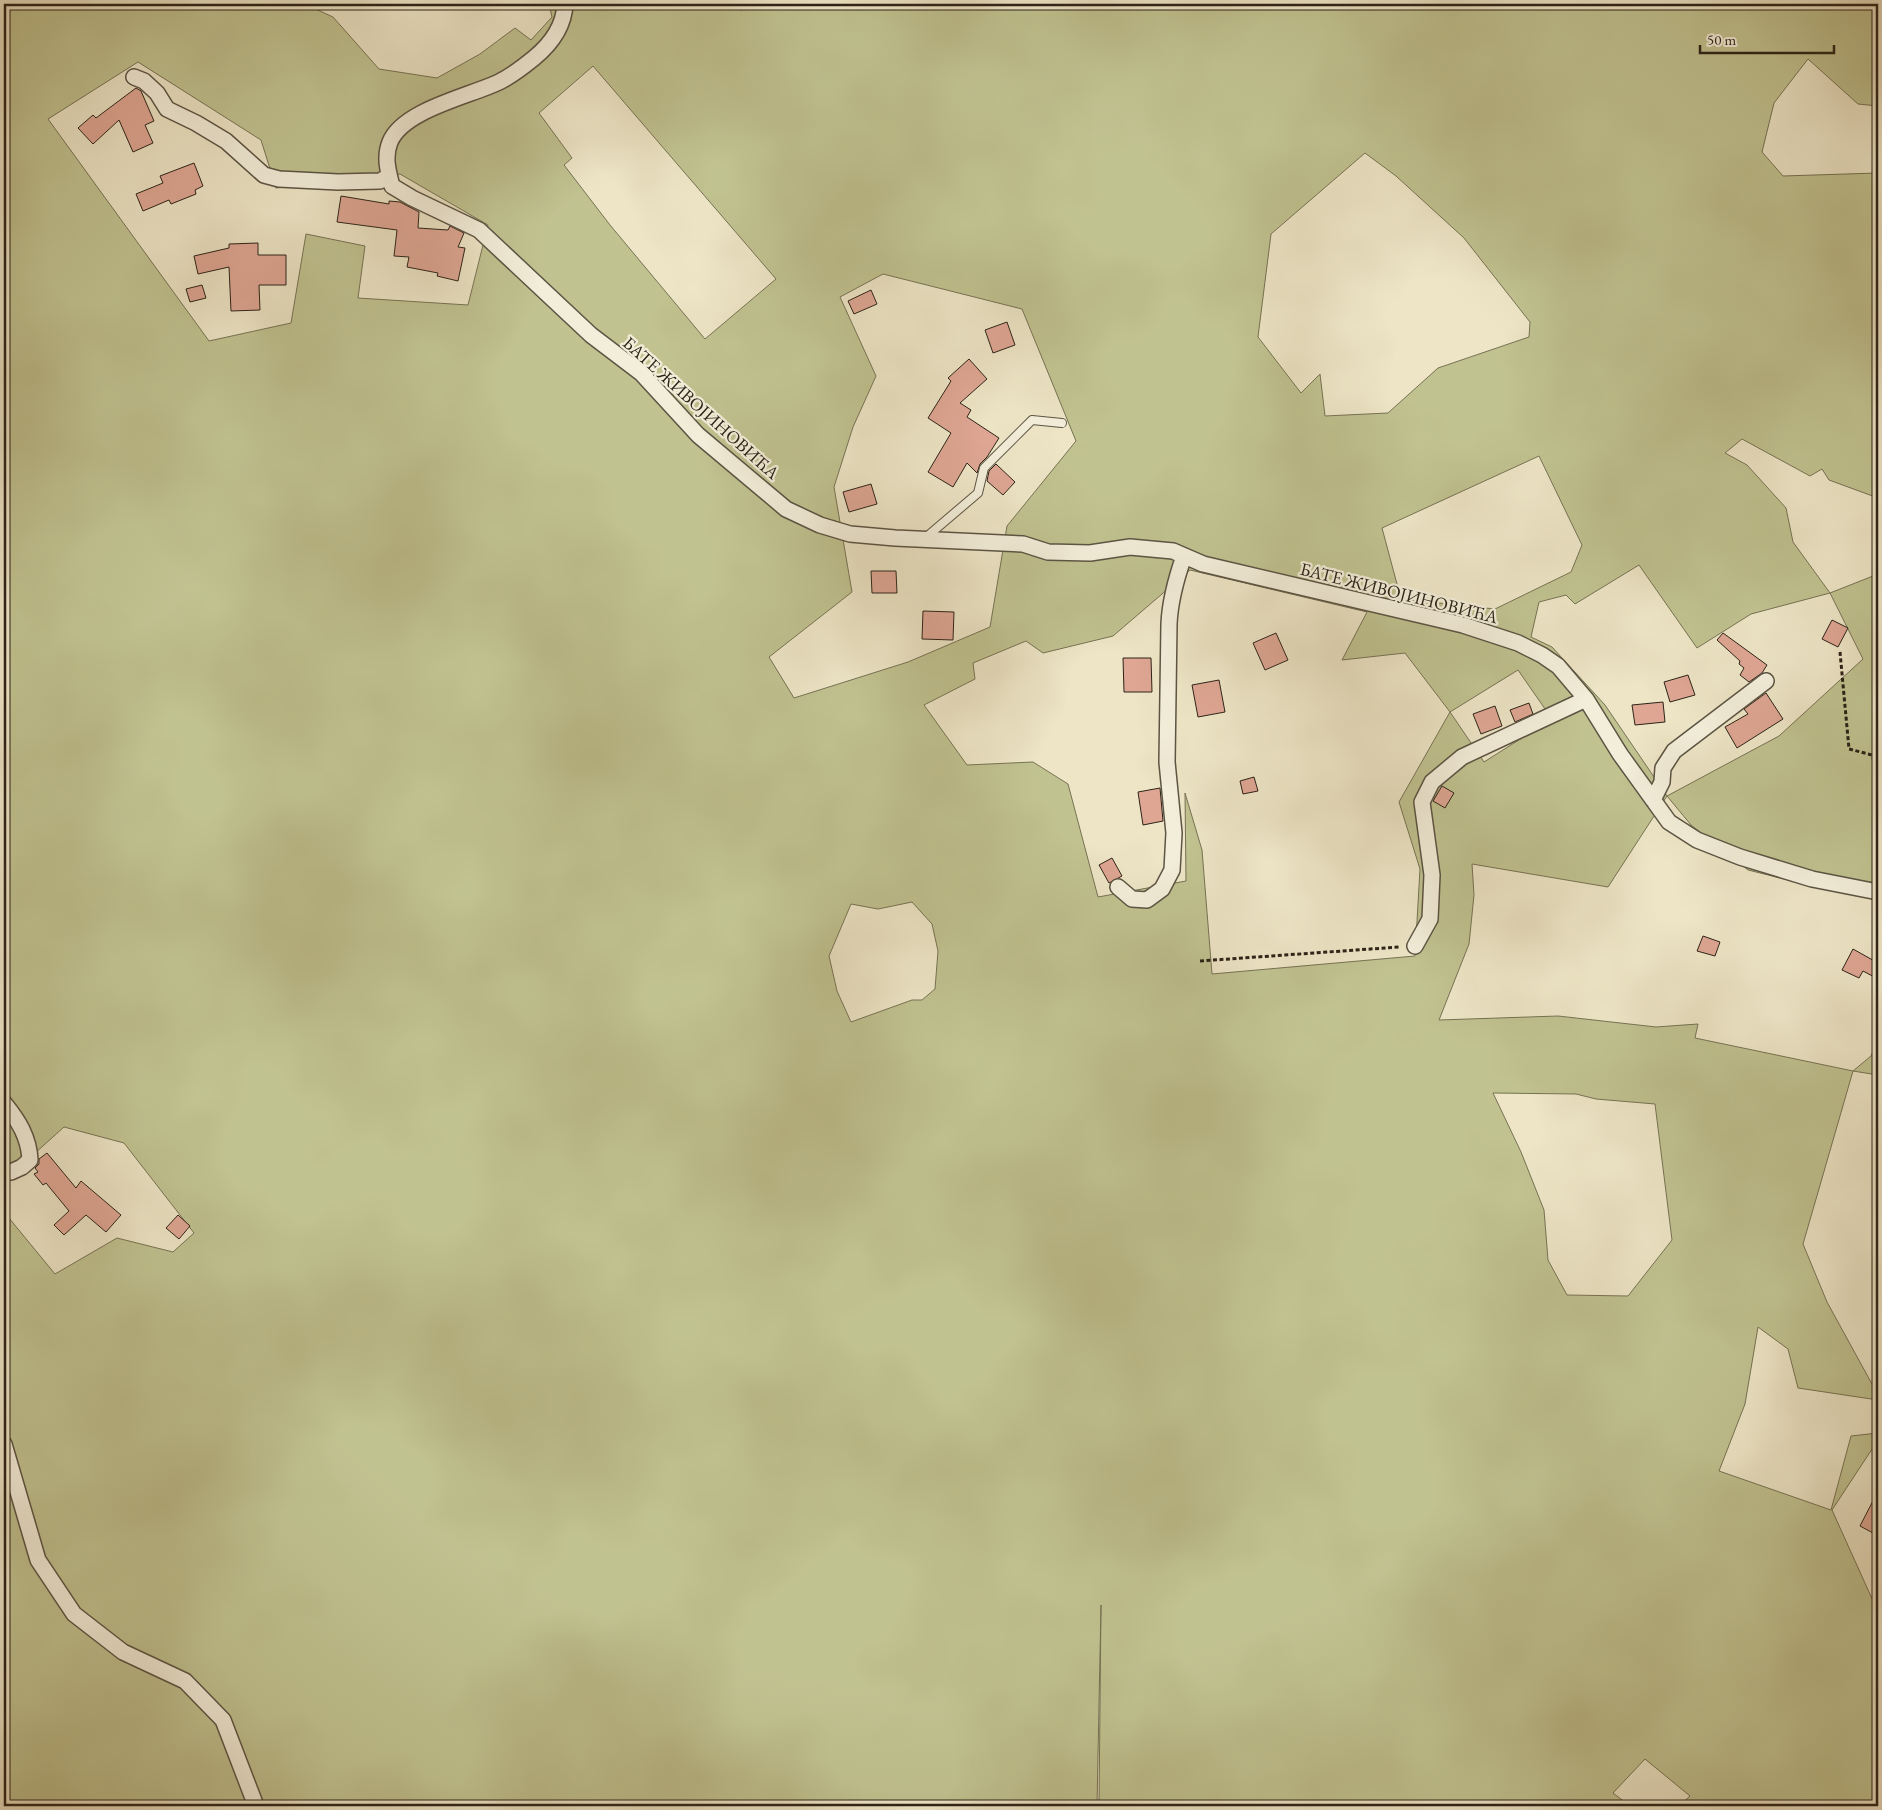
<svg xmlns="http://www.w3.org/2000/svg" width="1882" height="1810" font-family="'EB Garamond',serif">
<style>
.green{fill:#c0c290;stroke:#767254;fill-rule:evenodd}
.building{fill:#dea693;stroke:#2c2318}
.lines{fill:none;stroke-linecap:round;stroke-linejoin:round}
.service-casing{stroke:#5c5444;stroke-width:10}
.minor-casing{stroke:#5c5444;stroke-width:18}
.path{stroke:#2c2318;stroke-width:3;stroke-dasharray:4 2.5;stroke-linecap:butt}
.service{stroke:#f3eeda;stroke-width:8}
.minor{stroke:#f3eeda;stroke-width:15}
.labels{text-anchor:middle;stroke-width:4.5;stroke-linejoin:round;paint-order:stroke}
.street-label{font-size:18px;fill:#2c2318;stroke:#f3eeda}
</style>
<rect width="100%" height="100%" fill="#ede5c6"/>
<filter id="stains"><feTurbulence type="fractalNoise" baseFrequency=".004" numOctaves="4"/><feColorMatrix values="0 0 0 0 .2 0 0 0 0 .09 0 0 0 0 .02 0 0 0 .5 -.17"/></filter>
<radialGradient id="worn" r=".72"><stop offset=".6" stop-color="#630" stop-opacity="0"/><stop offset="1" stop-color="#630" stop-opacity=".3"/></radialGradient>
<path class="green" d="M4 4H310L309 6 333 17 379 69 437 78 480 54 515 28 531 40 552 17 549 4H1878V106L1858 104 1808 59 1774 103 1762 152 1783 176 1878 173V498L1829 480 1822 469 1810 476 1742 439 1725 453 1747 465 1786 508 1793 542 1830 593 1873 576 1878 584V898L1833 891 1748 870 1691 825 1667 796 1608 887 1472 864 1474 895 1469 944 1439 1020 1558 1016 1656 1027 1698 1024 1695 1038 1853 1071 1871 1056 1878 1040V1075L1853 1071 1803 1244 1827 1302 1878 1395V1400L1798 1388 1788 1349 1758 1327 1745 1404 1719 1471 1831 1510 1851 1436 1878 1433V1440L1832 1510 1878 1612V1806H1679L1690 1796 1645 1759 1613 1793 1630 1806H1099L1101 1605 1097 1806H4V1212L55 1274 117 1238 173 1252 194 1233 124 1143 64 1127 4 1181ZM138 62 261 140 276 188 400 174 488 225 468 305 358 298 365 246 306 234 291 323 209 341 48 119ZM593 66 776 279 705 339 610 225 564 165 572 158 539 113ZM1365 153 1396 176 1464 238 1530 322 1529 337 1438 368 1388 413 1325 416 1320 374 1301 393 1258 337 1271 234ZM883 274 1022 309 1076 441 1007 526 990 627 908 662 794 698 769 657 852 592 834 487 853 427 876 376 840 297ZM1539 456 1582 545 1571 572 1495 609 1401 599 1382 528ZM1639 565 1697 648 1751 614 1830 593 1863 659 1779 736 1667 796 1605 705 1552 647 1531 637 1539 602 1566 595 1575 604ZM1190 570 1367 612 1342 660 1405 653 1450 712 1399 802 1420 869 1415 956 1212 974 1202 850 1185 793 1186 881 1098 897 1068 784 1033 762 967 765 924 705 975 679 973 663 1026 641 1043 653 1113 636ZM1518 670 1552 719 1484 762 1450 712ZM912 902 932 924 938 951 935 989 922 1000H912L851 1022 837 991 829 956 851 904 878 909ZM1493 1093 1576 1094 1596 1099 1655 1104 1672 1240 1628 1296 1567 1295 1548 1260 1544 1210 1521 1152Z"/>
<path class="building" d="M136 88 141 91 154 121 145 125 153 143 133 152 119 120 93 144 78 128 93 115 96 118Z
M194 163 203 186 195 190 196 194 171 204 169 200 143 211 136 194 163 183 160 176Z
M341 196 389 204V201L400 202 419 212 418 228 448 230 450 226 464 233 458 247 465 248 458 281 437 276 438 273 407 267 409 257 394 256 397 230 337 222Z
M258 243V255H286V285H259L260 310 231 311 229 267 198 274 194 256 229 248V244Z
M202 285 206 298 190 302 186 289Z
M871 290 877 304 854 314 848 301Z
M1007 322 1015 345 993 353 985 330Z
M969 359 987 379 960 403 971 410 967 417 999 438 987 457 980 464 977 473 967 463 953 487 928 472 951 433 928 418 951 381 948 378Z
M996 464 1015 482 1003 495 987 481 989 471Z
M871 484 877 504 849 512 843 492Z
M871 571H896L897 593H872Z
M923 611 954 612 953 640 922 639Z
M1832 620 1848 628 1838 647 1822 639Z
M1276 633 1288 660 1265 670 1253 643Z
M1723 633 1767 665 1762 673 1749 682 1740 675 1744 668 1739 664 1740 661 1717 640Z
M1123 658H1151L1152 692H1124Z
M1688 675 1695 695 1670 702 1664 682Z
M1219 680 1225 712 1198 717 1192 685Z
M1766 693 1783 719 1737 748 1725 727 1748 714 1744 709Z
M1663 702 1665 722 1635 725 1632 705Z
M1529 703 1533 714 1515 722 1510 710Z
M1495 706 1502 726 1481 734 1473 714Z
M1254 777 1258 791 1243 794 1240 781Z
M1442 786 1454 793 1445 808 1433 801Z
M1160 788 1163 821 1143 825 1138 792Z
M1112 858 1122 876 1109 883 1099 865Z
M1703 936 1720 942 1715 956 1697 951Z
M1853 949 1878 963V979L1863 971 1859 978 1842 970Z
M47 1153 76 1188 81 1181 121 1215 106 1232 86 1215 64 1235 54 1225 69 1211 46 1183 43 1185 34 1174 38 1172 35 1168 39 1164V1159Z
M178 1215 190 1226 179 1239 166 1228Z
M1878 1491V1524L1873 1533 1860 1526Z"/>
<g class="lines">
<defs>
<path id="service" d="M924 539 978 493 984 468 1032 420 1062 423"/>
<path id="minor" d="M565 4C564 27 551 44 534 58 523 67 511 76 499 82 470 96 403 110 390 142 384 157 388 171 392 186L412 198 479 230 591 335 641 373 698 435 786 509 820 525 850 534 895 538 1023 544 1048 552 1090 553 1130 547 1173 551 1203 564 1463 625 1518 643 1542 655 1558 666 1586 699 1620 754 1669 822 1697 840 1740 857 1812 879 1878 892
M134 77 144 81 157 93 167 109 196 123 226 141 264 175 279 179 338 182 380 181 389 176
M1653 800 1662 782 1663 768 1674 751 1766 681
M1118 887 1132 899 1147 900 1162 889 1172 870 1174 833 1167 762 1169 624C1170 600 1176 579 1184 556
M1415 946 1430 919 1432 875 1422 802 1432 782 1462 757 1586 699
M4 1103C18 1120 29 1137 30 1160L22 1167 11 1172 4 1170
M4 1444 38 1560 74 1614 123 1652 185 1681 223 1720 256 1806"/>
</defs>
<use href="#service" class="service-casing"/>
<use href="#minor" class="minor-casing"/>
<path class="path" d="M728 4 742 9
M1840 652 1849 749 1872 755 1876 767V819L1878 823
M1200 961 1399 947"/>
<use href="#service" class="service"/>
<use href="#minor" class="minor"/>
</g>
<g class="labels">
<g class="street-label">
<text transform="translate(701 408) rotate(42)" y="6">БАТЕ ЖИВОЈИНОВИЋА</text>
<text transform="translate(1399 593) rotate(14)" y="6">БАТЕ ЖИВОЈИНОВИЋА</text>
</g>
</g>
<rect width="1882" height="1810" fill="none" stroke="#ede5c6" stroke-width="20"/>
<rect x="5" y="5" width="1872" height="1800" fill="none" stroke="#2c2318" stroke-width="2.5"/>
<rect x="10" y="10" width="1862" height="1790" fill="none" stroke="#2c2318"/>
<path d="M1700 45v8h134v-8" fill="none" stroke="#2c2318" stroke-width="2.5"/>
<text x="1707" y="45" font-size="15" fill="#2c2318" stroke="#f3eeda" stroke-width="4" paint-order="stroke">50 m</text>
<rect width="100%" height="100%" filter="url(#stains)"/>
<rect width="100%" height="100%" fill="url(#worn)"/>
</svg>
